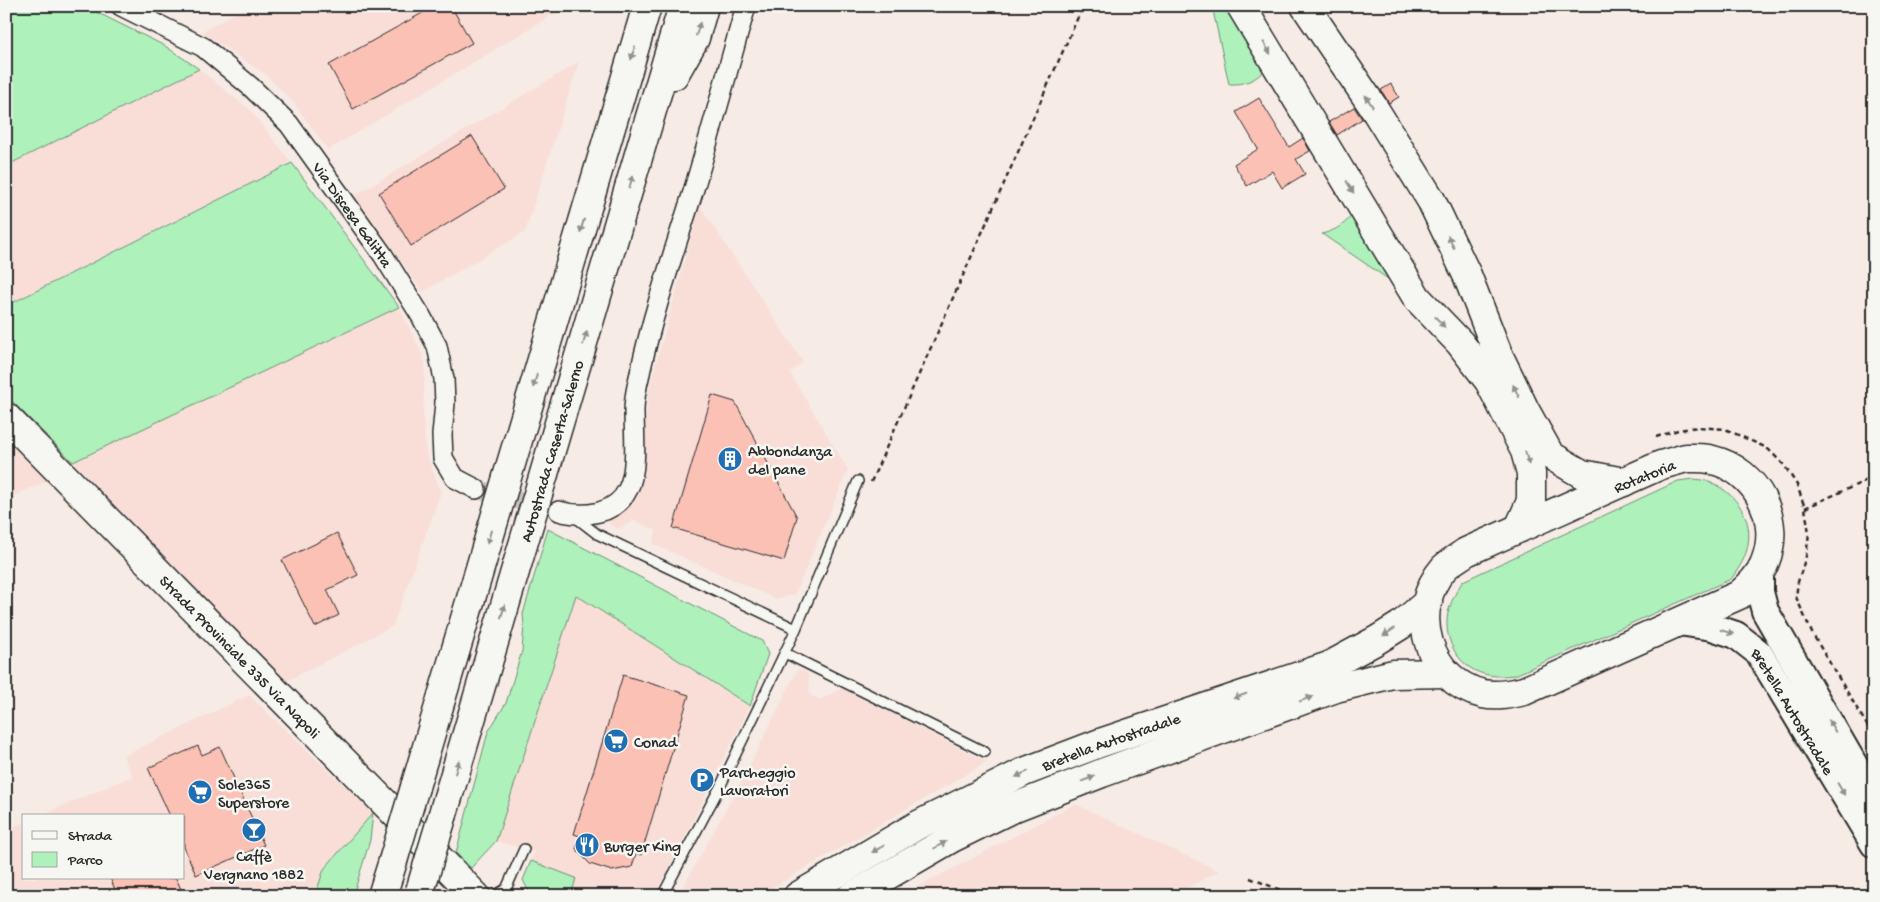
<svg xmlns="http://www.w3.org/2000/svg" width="1880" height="902" font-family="'Gochi Hand',sans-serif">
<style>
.built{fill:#f8ded7}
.green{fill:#aef1bb;stroke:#6c8e73}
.building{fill:#fcc1b5;stroke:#2b2b2b}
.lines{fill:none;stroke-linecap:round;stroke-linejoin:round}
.minor-tunnel{stroke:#cec5c1;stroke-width:19;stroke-dasharray:19 9;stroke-linecap:butt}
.service-casing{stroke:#2b2b2b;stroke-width:12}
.minor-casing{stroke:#2b2b2b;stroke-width:22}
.secondary-casing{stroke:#2b2b2b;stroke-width:30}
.primary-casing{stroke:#2b2b2b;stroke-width:31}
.motorway-casing{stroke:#2b2b2b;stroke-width:31}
.path{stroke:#2b2b2b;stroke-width:2.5;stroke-dasharray:5 4;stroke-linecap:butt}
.service{stroke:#f6f6f2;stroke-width:9}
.minor{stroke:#f6f6f2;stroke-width:19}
.secondary{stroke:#f6f6f2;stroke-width:26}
.primary{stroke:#f6f6f2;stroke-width:28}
.motorway{stroke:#f6f6f2;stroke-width:28}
.motorway-bridge-casing{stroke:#2b2b2b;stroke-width:31;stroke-linecap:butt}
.motorway-bridge{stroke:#f6f6f2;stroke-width:28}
.oneway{fill:#90908e}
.labels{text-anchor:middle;stroke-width:5;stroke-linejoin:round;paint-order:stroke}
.street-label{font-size:16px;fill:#2b2b2b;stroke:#f6f6f2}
.poi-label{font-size:16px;fill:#2b2b2b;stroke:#f6f6f2;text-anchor:start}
</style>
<rect width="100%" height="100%" fill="#f7ebe6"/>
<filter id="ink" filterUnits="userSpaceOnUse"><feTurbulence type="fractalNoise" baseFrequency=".02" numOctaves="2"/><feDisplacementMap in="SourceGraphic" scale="10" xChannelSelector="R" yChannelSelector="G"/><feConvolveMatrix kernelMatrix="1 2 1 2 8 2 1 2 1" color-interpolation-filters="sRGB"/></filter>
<g filter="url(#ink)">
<path class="built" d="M247 6H567L328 150 293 102 266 75 202 32Z
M579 62 525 232 423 292 354 196Z
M199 69 250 110 292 163 6 306V166Z
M700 206 803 362 790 373 848 470 795 594 776 599 653 544 656 530 634 521 619 529 610 525 608 519 623 510 633 498 641 483 648 394 651 381Z
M399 307 421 352 425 364 423 418 426 452 441 492 393 626 283 683 196 589 73 462Z
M6 440 47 481 6 499Z
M576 595 750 706 669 868 654 896H531L523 880 534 852 496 841Z
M798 669 808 674 810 695 820 700 842 688 987 762 758 896H678L742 780Z
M249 695 373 813 324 869 315 896H6V830L24 822V878H184V816H39L133 776 123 756Z
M1075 804 1219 871 1172 896H901Z"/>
<path class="green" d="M6 6H84L165 46 199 69 6 166Z
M1212 6H1229L1268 67C1257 79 1246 85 1229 84Z
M292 163 399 307 73 462 6 395V306Z
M1355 211 1394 273 1388 279 1322 234C1337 230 1346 224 1355 211Z
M1694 479C1726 481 1754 512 1748 544 1746 558 1739 568 1731 579L1515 675C1505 676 1495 677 1484 674 1457 667 1441 636 1449 609 1452 599 1457 590 1463 581L1678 481Z
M548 529 762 641 768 654 750 706 576 595 496 841 471 868 456 853 488 732 506 703 522 651 524 625 523 614Z
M373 813 370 840 353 896H315L324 869Z
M531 861 576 878 571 896H531L523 880Z"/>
<path class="building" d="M435 6H451L472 43 353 109 329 65Z
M1391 84 1399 97 1389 103 1381 90Z
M1259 98 1289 147 1303 138 1310 151 1296 159 1305 174 1282 188 1272 171 1247 186 1234 164 1258 149 1236 112Z
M1354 107 1362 119 1337 135 1329 122Z
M472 136 504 189 411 246 379 193Z
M712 395 735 402 797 517 784 561 673 528Z
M337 533 358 575 327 590 339 615 315 627 282 560Z
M623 675 689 695 641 855 636 853 632 867 612 871 590 864 576 849 580 836 574 834Z
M198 746 202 755 220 747 264 845 196 875 184 847V816H170L148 768Z
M110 878H176L184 896H118Z"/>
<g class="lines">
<path class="minor-tunnel" d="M476 489 559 511"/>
<defs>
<path id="service" d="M575 517 597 534 796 629
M785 653 985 752
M494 896 506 889 524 849
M662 896 721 785 796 629 858 481"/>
<g id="minor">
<path id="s1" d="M121 6 203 47 251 87 289 124 383 255 421 316 437 346 444 379 445 403 442 435 443 458 455 478 476 489"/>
<path d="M559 511C583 518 616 515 628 489 638 469 634 433 634 411 634 398 637 385 640 373 653 312 674 252 693 192 712 130 728 68 746 6"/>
</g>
<g id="secondary">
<path d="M1760 572V592L1765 611 1874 799"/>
<path id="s2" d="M1679 622 1712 627 1736 635 1759 653 1874 844"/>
</g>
<g id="primary">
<path id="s3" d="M6 417 476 896"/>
<path d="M1686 458C1695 458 1705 457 1713 460 1757 471 1782 520 1765 562 1760 576 1749 586 1739 595L1524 691C1511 694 1497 697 1483 694 1427 681 1407 610 1444 568 1450 562 1459 557 1466 552L1661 465Z"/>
<path id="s4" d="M798 896 918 825 1024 772 1100 743 1329 666 1377 640 1401 625 1428 602"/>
<path d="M852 896 952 838 1015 807 1102 773 1336 688 1393 674 1446 673"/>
</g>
<g id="motorway">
<path d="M1241 6 1417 298 1460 343 1489 381 1525 451 1531 473V501L1519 528"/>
<path d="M1305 6 1372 105 1431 200 1467 275 1498 354 1525 410 1550 455 1582 474 1624 482"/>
<path d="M674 75 695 38 704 6"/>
<path d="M415 787 647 6"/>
<path id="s5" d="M443 814 683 6"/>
<path d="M382 896 393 861"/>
</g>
</defs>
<use href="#service" class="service-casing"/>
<use href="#minor" class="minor-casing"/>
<use href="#secondary" class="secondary-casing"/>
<use href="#primary" class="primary-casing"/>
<use href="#motorway" class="motorway-casing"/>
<path class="path" d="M1656 437 1678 430 1698 427 1725 429 1767 448 1784 465 1797 485 1805 508 1809 533 1806 556 1798 582 1796 597 1812 633 1874 737
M871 482 1083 6
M1805 508 1874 477
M1250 878 1296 896"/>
<use href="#service" class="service"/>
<use href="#minor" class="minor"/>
<use href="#secondary" class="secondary"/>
<use href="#primary" class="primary"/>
<use href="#motorway" class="motorway"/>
<defs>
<path id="motorway-bridge" d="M393 861 415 787
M420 891 443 814"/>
</defs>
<use href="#motorway-bridge" class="motorway-bridge-casing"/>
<use href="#motorway-bridge" class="motorway-bridge"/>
</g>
<defs><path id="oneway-solid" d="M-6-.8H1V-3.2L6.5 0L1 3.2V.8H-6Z" transform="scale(1.25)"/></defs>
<g class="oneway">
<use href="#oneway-solid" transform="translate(698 29) rotate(-74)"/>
<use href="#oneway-solid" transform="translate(1267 48) rotate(59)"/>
<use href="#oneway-solid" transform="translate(633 53) rotate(107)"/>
<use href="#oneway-solid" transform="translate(1369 101) rotate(-123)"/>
<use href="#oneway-solid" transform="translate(631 182) rotate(-73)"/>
<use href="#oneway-solid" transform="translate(1350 187) rotate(59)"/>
<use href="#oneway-solid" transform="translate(582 226) rotate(107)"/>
<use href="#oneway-solid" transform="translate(1451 242) rotate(-115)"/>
<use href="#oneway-solid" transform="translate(1440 322) rotate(47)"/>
<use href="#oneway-solid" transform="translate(585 338) rotate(-73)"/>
<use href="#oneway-solid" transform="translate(535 381) rotate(107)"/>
<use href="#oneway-solid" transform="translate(1516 391) rotate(-116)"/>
<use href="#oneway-solid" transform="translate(1527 458) rotate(75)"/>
<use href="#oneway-solid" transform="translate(489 537) rotate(107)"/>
<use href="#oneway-solid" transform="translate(503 611) rotate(-73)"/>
<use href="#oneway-solid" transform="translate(1389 632) rotate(148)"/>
<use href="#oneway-solid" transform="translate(1727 632) rotate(18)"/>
<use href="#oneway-solid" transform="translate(1240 696) rotate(161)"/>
<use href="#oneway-solid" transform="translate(1306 699) rotate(-20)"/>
<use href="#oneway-solid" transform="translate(1832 726) rotate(-120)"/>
<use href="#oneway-solid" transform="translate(457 767) rotate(-74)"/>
<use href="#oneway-solid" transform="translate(1022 774) rotate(155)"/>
<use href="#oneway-solid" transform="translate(1088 779) rotate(-21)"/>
<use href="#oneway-solid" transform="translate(1841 789) rotate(59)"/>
<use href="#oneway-solid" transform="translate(940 845) rotate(-30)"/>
<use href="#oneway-solid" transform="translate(878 849) rotate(150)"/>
</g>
</g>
<defs>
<symbol id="building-disc" viewBox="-11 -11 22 22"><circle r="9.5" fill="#1f6fb2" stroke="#f6f6f2"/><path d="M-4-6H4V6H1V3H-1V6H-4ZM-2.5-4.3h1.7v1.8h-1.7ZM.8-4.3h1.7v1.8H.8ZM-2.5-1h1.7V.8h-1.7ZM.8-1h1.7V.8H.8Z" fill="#fff"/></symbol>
<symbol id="supermarket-disc" viewBox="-11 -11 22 22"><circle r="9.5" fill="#1f6fb2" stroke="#f6f6f2"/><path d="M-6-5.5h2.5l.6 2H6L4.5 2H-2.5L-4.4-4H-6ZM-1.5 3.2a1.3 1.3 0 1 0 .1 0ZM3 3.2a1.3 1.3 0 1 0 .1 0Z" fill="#fff"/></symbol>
<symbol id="parking-disc" viewBox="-11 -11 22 22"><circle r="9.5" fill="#1f6fb2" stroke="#f6f6f2"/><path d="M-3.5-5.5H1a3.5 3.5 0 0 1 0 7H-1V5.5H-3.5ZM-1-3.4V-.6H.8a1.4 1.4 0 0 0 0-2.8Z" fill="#fff"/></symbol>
<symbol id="bar-disc" viewBox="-11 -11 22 22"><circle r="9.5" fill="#1f6fb2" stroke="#f6f6f2"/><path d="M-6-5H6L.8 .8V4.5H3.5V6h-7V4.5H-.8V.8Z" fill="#fff"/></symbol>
<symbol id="restaurant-disc" viewBox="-11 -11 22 22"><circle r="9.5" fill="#1f6fb2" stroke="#f6f6f2"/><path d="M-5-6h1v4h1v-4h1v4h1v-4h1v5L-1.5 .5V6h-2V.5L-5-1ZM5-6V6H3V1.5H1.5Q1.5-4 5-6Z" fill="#fff"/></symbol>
</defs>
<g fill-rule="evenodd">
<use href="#building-disc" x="716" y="445" width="28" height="28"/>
<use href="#supermarket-disc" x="602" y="727" width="28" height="28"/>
<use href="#parking-disc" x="688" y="766" width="28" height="28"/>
<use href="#supermarket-disc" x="186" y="778" width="28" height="28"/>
<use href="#bar-disc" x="240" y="816" width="28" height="28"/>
<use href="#restaurant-disc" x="573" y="831" width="28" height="28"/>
</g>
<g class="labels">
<g class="street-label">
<text dy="6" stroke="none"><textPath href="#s1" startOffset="318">Via Discesa Galitta</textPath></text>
<text dy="6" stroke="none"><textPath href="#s5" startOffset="379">Autostrada Caserta-Salerno</textPath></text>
<text transform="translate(1644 475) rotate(-22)" y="6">Rotatoria</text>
<text dy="6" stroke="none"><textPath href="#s3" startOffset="335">Strada Provinciale 335 Via Napoli</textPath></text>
<text dy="6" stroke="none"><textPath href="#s2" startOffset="155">Bretella Autostradale</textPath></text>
<text dy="6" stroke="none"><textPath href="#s4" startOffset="350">Bretella Autostradale</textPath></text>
</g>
<g class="poi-label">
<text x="748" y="456">Abbondanza<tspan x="748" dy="18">del pane</tspan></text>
<text x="634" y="747">Conad</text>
<text x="720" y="777">Parcheggio<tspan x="720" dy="18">Lavoratori</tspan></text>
<text x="218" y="789">Sole365<tspan x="218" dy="18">Superstore</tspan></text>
<text x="604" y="851">Burger King</text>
<text x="254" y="861" text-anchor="middle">Caffè<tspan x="254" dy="18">Vergnano 1882</tspan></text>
</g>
</g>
<rect width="1880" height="902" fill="none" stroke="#f6f6f2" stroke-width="25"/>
<rect x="12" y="12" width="1855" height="877" fill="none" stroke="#2b2b2b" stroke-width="2" filter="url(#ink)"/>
<rect x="22" y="814" width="162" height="65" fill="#f6f6f2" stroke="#a5a5a2"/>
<rect x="32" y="831" width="25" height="8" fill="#f6f6f2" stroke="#a5a5a2"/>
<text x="68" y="840" font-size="15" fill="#2b2b2b">Strada</text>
<rect x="32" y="852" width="25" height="15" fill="#aef1bb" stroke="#a5a5a2"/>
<text x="68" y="864" font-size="15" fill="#2b2b2b">Parco</text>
</svg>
